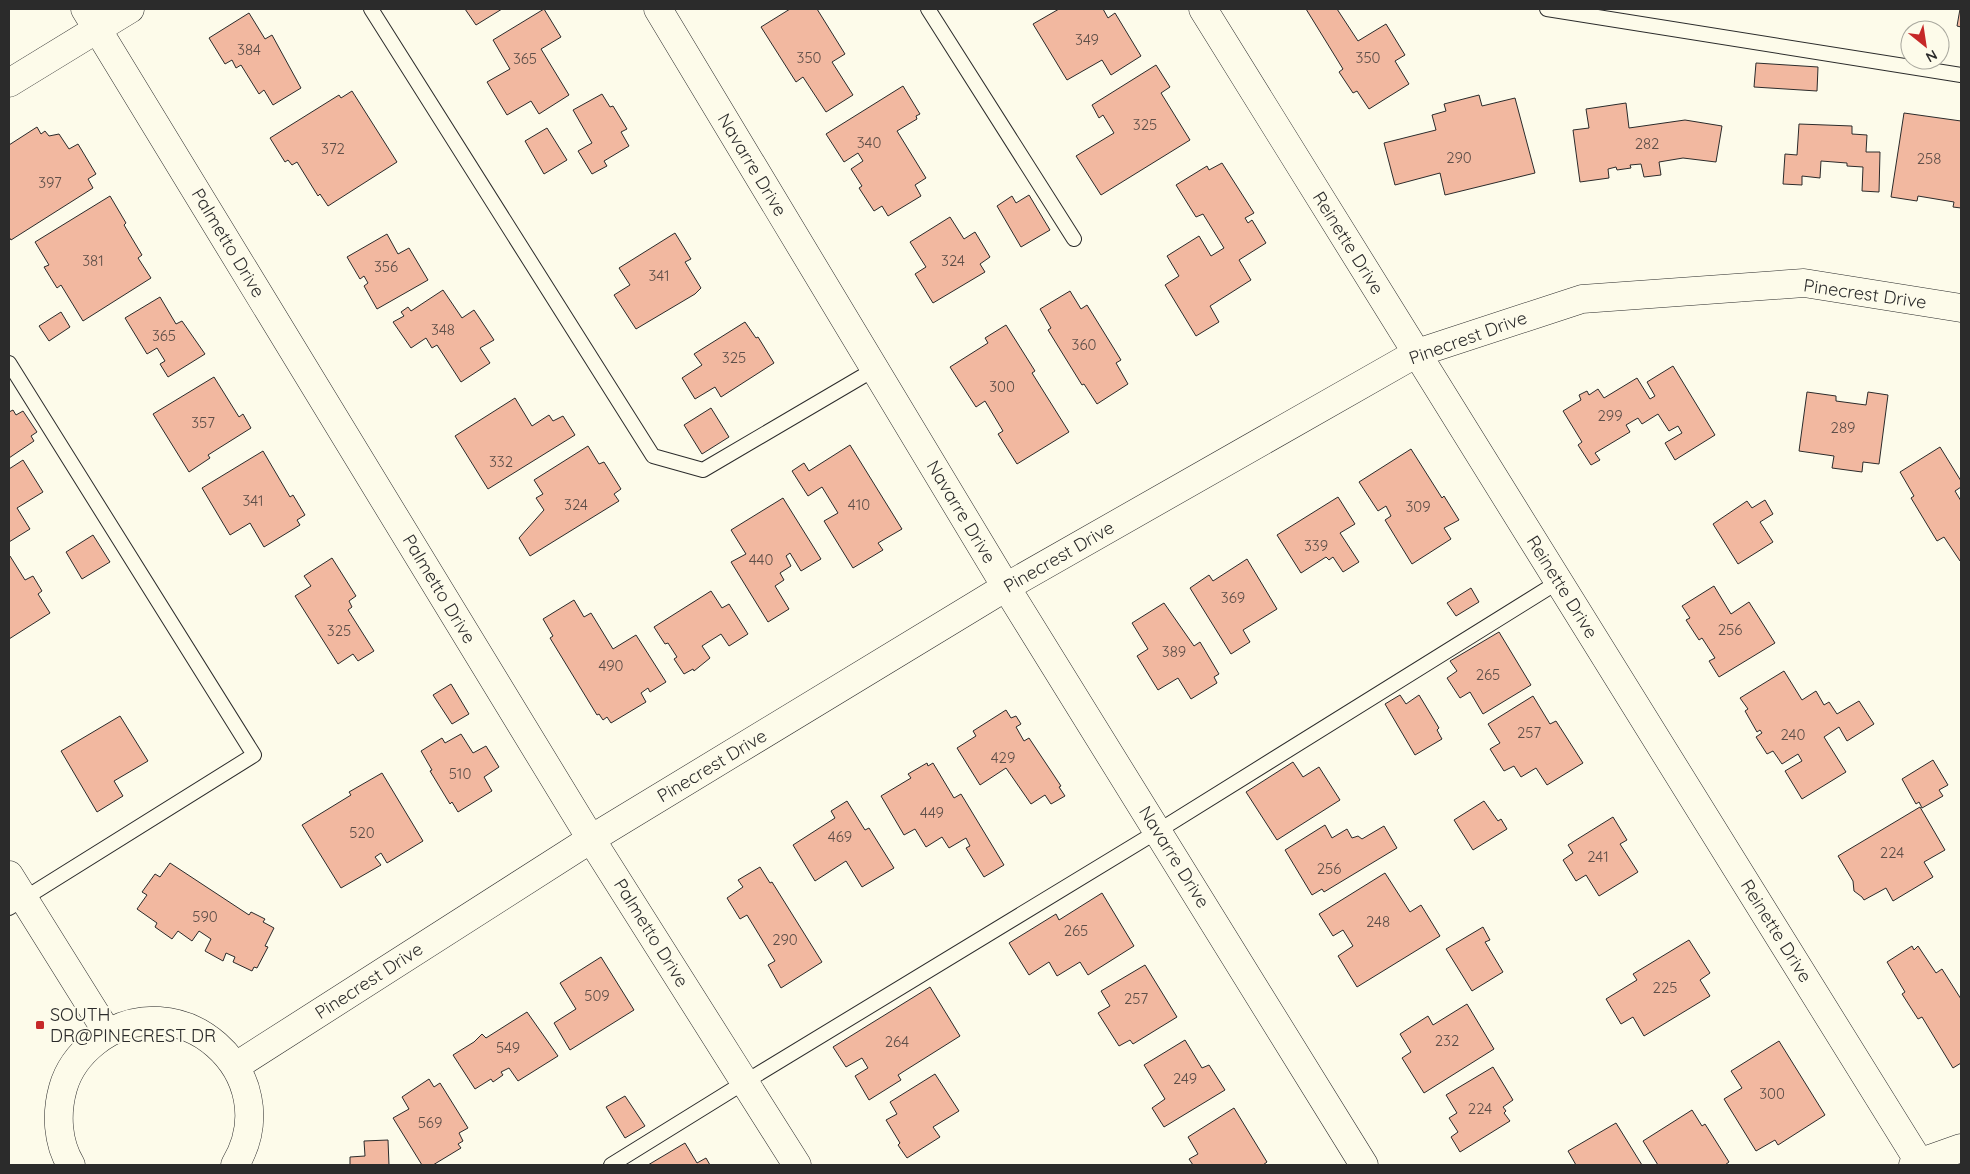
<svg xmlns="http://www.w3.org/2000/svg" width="1970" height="1174" font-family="Quicksand,sans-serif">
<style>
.building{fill:#f2b8a0;stroke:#2b2b2b}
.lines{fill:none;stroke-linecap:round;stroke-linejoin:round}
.lane-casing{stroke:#2b2b2b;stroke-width:16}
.street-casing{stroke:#2b2b2b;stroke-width:29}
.lane{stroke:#fdfbea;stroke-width:14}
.street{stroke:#fdfbea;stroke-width:28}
.poi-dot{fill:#c62828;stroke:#fdfbea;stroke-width:2}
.labels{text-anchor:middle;stroke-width:4;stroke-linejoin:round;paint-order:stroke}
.number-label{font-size:15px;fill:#5d4e48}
.street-label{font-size:18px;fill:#2b2b2b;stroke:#fdfbea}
.poi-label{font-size:18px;fill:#2b2b2b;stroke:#fdfbea;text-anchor:start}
</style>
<rect width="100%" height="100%" fill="#fdfbea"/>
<path class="building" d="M465 9H502L476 25Z
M544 9 561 37 541 49 569 95 539 114 531 101 507 115 487 82 510 69 493 40Z
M790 9H817L845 54 832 62 853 95 826 112 803 77 796 82 761 27Z
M1059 9H1103L1108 18 1115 13 1141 56 1111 75 1102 60 1067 80 1033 24Z
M1306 9H1337L1358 41 1386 24 1405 55 1395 61 1409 84 1369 109 1357 91 1353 93 1339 72 1343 69Z
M1960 9H1961V27L1957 26Z
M249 13 265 39 272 35 301 88 273 105 264 90 259 94 241 65 236 68 232 60 225 64 209 38Z
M1756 63 1818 67 1817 91 1754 87Z
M1156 65 1170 87 1161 93 1190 140 1101 195 1076 156 1114 133 1103 115 1099 118 1092 105Z
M903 86 920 114 916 116 917 119 897 131 926 178 915 185 921 196 888 216 882 206 874 211 859 188 862 186 851 169 863 161 858 153 844 162 826 134Z
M352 91 397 162 328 206 320 194 318 196 297 162 292 165 288 160 285 162 270 138 339 95 341 98Z
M602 94 610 107 613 106 627 129 621 132 629 146 604 161 607 166 592 174 578 151 592 143 573 110Z
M1479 95 1482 106 1515 98 1535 173 1445 195 1440 173 1395 185 1384 143 1436 130 1432 115 1446 111 1444 104Z
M1626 103 1629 128 1685 120 1722 126 1716 162 1683 158 1659 162 1661 175 1644 177 1641 164 1630 165 1631 168 1617 170 1616 167 1608 169 1609 178 1580 182 1573 130 1589 128 1586 109Z
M1904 113 1961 121V208L1953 207 1954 202 1918 196 1917 201 1891 197Z
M1799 124 1852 126V134L1867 135 1866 152H1880L1879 192 1862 191 1863 167 1847 166V163L1821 161 1820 178 1802 176V185L1783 184 1785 154 1797 155Z
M37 127 41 134 45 131 49 136 59 134 69 149 78 144 96 174 88 179 93 188 11 240 9 237V145Z
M547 128 567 160 544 174 525 141Z
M1222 163 1254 213 1245 218 1248 223 1252 220 1266 243 1239 260 1251 280 1210 306 1219 322 1196 336 1165 285 1179 276 1167 256 1199 236 1211 256 1224 248 1203 214 1196 217 1176 185 1207 166 1209 170Z
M1029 195 1050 230 1021 247 997 206 1012 196 1016 203Z
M110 196 126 223 124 225 142 255 138 258 151 278 83 321 61 285 57 288 44 267 49 265 35 242Z
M950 217 964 239 975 232 990 257 980 264 985 272 933 303 915 274 926 267 910 242Z
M675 233 691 259 685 262 701 288 695 294 636 329 614 295 630 285 619 268Z
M387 234 398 254 409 248 428 280 377 309 364 286 368 283 364 276 360 279 347 257Z
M443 290 462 318 474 310 494 340 480 348 490 363 461 382 437 345 432 348 426 338 411 348 393 322 404 316 401 312 408 307 411 311Z
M1070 291 1081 309 1087 305 1121 360 1116 363 1128 384 1097 404 1084 384 1082 385 1048 330 1051 328 1040 309Z
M160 297 176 324 182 321 205 354 168 377 160 364 165 361 157 348 147 354 125 318Z
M61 312 70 327 49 341 39 326Z
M745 322 756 338 758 337 774 363 721 397 715 387 695 399 682 378 702 365 694 354Z
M1006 325 1035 371 1032 373 1069 432 1017 464 998 434 1003 431 985 401 976 407 950 367 988 343 985 338Z
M1673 366 1715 435 1675 460 1665 443 1682 433 1678 426 1669 431 1658 414 1642 424 1638 418 1626 425 1630 432 1595 453 1600 460 1591 465 1578 445 1582 442 1563 411 1581 400 1579 395 1587 391 1589 395 1598 389 1604 398 1637 378 1650 399 1655 396 1647 382Z
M214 377 239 417 243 414 251 428 208 455 210 458 189 472 153 414Z
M1807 392 1836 396V401L1866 405 1868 392 1888 395 1879 464 1863 462 1862 472 1832 468 1834 456 1799 451Z
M515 398 532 426 549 415 553 421 563 416 575 435 488 489 455 436Z
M711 408 729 437 702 454 684 425Z
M13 410 16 415 23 411 37 432 31 436 34 441 9 458V412Z
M850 445 902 529 878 543 883 550 853 568 824 521 838 513 822 487 808 496 792 471 804 463 809 471Z
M588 446 599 464 604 462 621 489 614 494 619 501 530 556 519 538 544 510 536 498 543 494 534 480Z
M1940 447 1961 481V487L1955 491 1961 501V560L1960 561 1944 537 1937 541 1911 498 1914 496 1900 472Z
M1411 449 1442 498 1444 496 1459 520 1444 528 1451 539 1412 564 1385 520 1391 516 1386 506 1378 511 1359 482Z
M263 451 290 497 293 495 305 515 297 520 300 525 264 547 250 523 230 535 202 488Z
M23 460 43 492 17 508 30 529 9 542V469Z
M1338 497 1355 524 1340 533 1359 562 1343 572 1333 557 1329 560 1326 557 1301 573 1277 535Z
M783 498 821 559 801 571 790 553 786 556 791 566 780 573 784 580 775 586 789 609 768 622 731 562 746 554 731 530Z
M1765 500 1773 514 1760 522 1773 542 1738 564 1713 524 1747 501 1752 508Z
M93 535 110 562 82 579 66 552Z
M9 556H10L25 580 33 576 42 591 38 594 50 613 9 639Z
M332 558 356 596 349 601 352 607 348 610 374 651 358 661 353 654 338 664 295 596 311 586 304 576Z
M1247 559 1277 609 1243 630 1250 642 1231 654 1190 588 1209 575 1213 581Z
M1714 586 1731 614 1749 602 1775 643 1719 677 1709 661 1715 658 1702 638 1699 640 1686 620 1690 618 1682 606Z
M1471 588 1479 602 1456 616 1447 603Z
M711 591 722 608 729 604 748 634 729 646 721 634 702 646 710 658 694 671 693 669 684 674 674 659 677 657 668 643 665 644 654 627Z
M574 600 584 617 591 613 613 649 636 635 666 682 650 692 648 688 641 693 646 702 611 723 607 717 603 720 599 714 597 715 550 638 553 636 543 619Z
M1164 603 1194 646 1200 642 1219 674 1214 677 1217 683 1191 699 1178 678 1158 690 1137 656 1148 649 1132 623Z
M1499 632 1531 685 1483 714 1470 692 1460 698 1447 678 1457 671 1450 661Z
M1784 671 1802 700 1816 691 1824 705 1829 702 1837 714 1859 701 1874 724 1847 741 1839 727 1824 737 1846 772 1802 799 1785 771 1802 761 1798 754 1782 764 1773 751 1767 754 1756 737 1762 733 1760 730 1757 732 1745 711 1748 709 1740 698Z
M451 684 469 714 452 724 433 695Z
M1400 695 1406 704 1419 695 1439 728 1437 730 1442 739 1415 755 1385 704Z
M1533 696 1550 724 1556 721 1583 763 1547 785 1536 768 1521 777 1514 766 1504 771 1490 749 1500 743 1488 724Z
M1006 710 1011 718 1016 716 1021 724 1016 727 1024 741 1029 738 1061 786 1059 787 1065 796 1051 804 1045 795 1031 804 1006 768 980 785 957 748 976 736 973 731Z
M120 716 148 761 114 781 123 796 97 812 61 751Z
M461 734 473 753 486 746 499 767 484 777 492 791 458 812 452 802 450 804 430 771 432 770 421 751 442 738 445 743Z
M1933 760 1948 785 1939 790 1943 796 1922 808 1919 802 1916 804 1902 779Z
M1293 762 1303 777 1319 767 1340 800 1277 840 1246 792Z
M927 763 928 766 933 763 954 798 961 794 1004 865 984 877 966 848 970 846 966 838 949 848 942 837 926 847 915 829 904 835 881 796 911 778 908 774Z
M382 773 423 841 387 863 381 853 375 857 381 865 341 888 302 825 351 795 349 792Z
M847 801 865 830 869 828 894 868 862 887 846 861 815 881 793 845 835 818 831 811Z
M1484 801 1498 821 1501 819 1507 829 1473 850 1454 820Z
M1920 807 1945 850 1924 862 1933 877 1893 901 1886 888 1864 900 1862 897 1854 891 1853 881 1838 856Z
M1613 817 1627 840 1620 844 1638 872 1599 896 1586 875 1576 881 1563 860 1573 853 1568 845Z
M1325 825 1332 838 1347 829 1352 838 1358 836 1362 839 1384 826 1397 848 1324 892 1322 889 1312 895 1285 850Z
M170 863 249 915 251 912 265 919 263 922 274 928 265 946 268 947 257 968 254 967 252 971 233 962 235 957 226 953 223 961 205 951 211 939 199 931 192 941 178 931 172 939 155 927 157 923 137 909 147 895 142 892 155 874 160 877Z
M760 867 770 883 772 882 822 962 781 988 768 965 775 961 747 915 740 919 727 898 743 887 738 880Z
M1385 873 1410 912 1421 905 1440 936 1357 987 1338 956 1353 946 1343 930 1333 936 1319 914Z
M1102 893 1134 946 1088 975 1080 962 1057 976 1049 962 1029 975 1009 943 1056 914 1059 920Z
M1483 927 1490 940 1485 942 1503 972 1472 991 1446 949Z
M1689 940 1710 973 1700 980 1710 996 1644 1036 1633 1017 1621 1024 1606 999 1637 980 1633 974Z
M1912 946 1914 950 1918 946 1936 973 1942 969 1961 999V1063L1953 1068 1922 1017 1918 1019 1902 994 1905 992 1887 962Z
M601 957 634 1010 570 1050 554 1023 576 1009 560 983Z
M1145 965 1177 1017 1133 1044 1130 1040 1119 1046 1098 1013 1110 1006 1101 991Z
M930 987 960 1036 898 1075 901 1080 869 1100 855 1076 868 1068 862 1058 846 1067 833 1047Z
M1467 1004 1494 1049 1424 1093 1402 1058 1411 1052 1400 1034 1428 1016 1433 1025Z
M527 1012 558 1056 518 1081 509 1068 501 1072 503 1075 493 1082 491 1079 475 1089 453 1055 474 1042 482 1034 486 1038Z
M1185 1040 1202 1068 1209 1065 1225 1090 1164 1127 1152 1108 1165 1099 1144 1065Z
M1779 1041 1825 1115 1778 1145 1775 1140 1756 1151 1724 1099 1742 1088 1731 1071Z
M1493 1067 1513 1100 1503 1107 1506 1111 1504 1113 1510 1121 1460 1152 1451 1137 1458 1132 1449 1118 1457 1113 1446 1095Z
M935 1074 959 1111 933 1127 940 1137 907 1158 898 1145 900 1143 886 1120 897 1114 890 1102Z
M429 1079 434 1087 440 1083 468 1128 459 1133 463 1141 458 1144 461 1148 433 1165H422L393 1118 409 1109 402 1097Z
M625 1096 645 1126 625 1138 606 1107Z
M1234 1108 1267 1162 1263 1165H1193L1189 1159 1198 1154 1188 1137Z
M1692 1110 1702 1126 1705 1124 1729 1162 1725 1165H1658L1643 1141Z
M1616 1123 1642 1165H1576L1568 1151Z
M388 1140 389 1165H350V1157L365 1156 364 1141Z
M685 1143 697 1163 706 1158 710 1165H648Z"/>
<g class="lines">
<defs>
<path id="lane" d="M371 9 653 456 703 470 875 369
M928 9 1074 239
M1547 9 1961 75
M9 363 254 755 9 908
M611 1165 745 1082 1158 831 1558 582"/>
<path id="street" d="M85 9 591 839 797 1165
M658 9 1006 587 1364 1165
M1203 9 1921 1165
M9 83 130 9
M9 875 107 1032
M236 1066 591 839 1006 587 1417 353 1582 299 1804 283 1961 308
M71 1165C57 1142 56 1113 63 1088 68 1070 80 1054 95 1042 178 977 289 1074 235 1165
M1913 1165 1961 1148"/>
</defs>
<use href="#lane" class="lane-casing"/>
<use href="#street" class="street-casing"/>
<use href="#lane" class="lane"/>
<use href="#street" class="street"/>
</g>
<rect class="poi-dot" x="35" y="1020" width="10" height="10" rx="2.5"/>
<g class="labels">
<g class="number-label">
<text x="1087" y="45">349</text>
<text x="249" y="55">384</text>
<text x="809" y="63">350</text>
<text x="1368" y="63">350</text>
<text x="525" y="64">365</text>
<text x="1145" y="130">325</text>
<text x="869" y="148">340</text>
<text x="1647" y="149">282</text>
<text x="333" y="154">372</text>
<text x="1459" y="163">290</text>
<text x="1929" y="164">258</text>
<text x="50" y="188">397</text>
<text x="93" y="266">381</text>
<text x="953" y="266">324</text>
<text x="386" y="272">356</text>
<text x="659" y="281">341</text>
<text x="443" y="335">348</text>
<text x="164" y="341">365</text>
<text x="1084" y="350">360</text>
<text x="734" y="363">325</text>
<text x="1002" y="392">300</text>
<text x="1610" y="421">299</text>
<text x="203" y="428">357</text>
<text x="1843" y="433">289</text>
<text x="501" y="467">332</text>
<text x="253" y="506">341</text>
<text x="576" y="510">324</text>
<text x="859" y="510">410</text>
<text x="1418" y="512">309</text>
<text x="1316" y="551">339</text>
<text x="761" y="565">440</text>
<text x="1233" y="603">369</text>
<text x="1730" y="635">256</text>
<text x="339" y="636">325</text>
<text x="1174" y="657">389</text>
<text x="611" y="671">490</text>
<text x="1488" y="680">265</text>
<text x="1529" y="738">257</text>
<text x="1793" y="740">240</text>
<text x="1003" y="763">429</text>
<text x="460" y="779">510</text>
<text x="932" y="818">449</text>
<text x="362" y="838">520</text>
<text x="840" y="842">469</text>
<text x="1892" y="858">224</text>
<text x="1598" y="862">241</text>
<text x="1329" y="874">256</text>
<text x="205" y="922">590</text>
<text x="1378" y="927">248</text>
<text x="1076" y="936">265</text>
<text x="785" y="945">290</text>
<text x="1665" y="993">225</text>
<text x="597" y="1001">509</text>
<text x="1136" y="1004">257</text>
<text x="1447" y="1046">232</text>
<text x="897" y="1047">264</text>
<text x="508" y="1053">549</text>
<text x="1185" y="1084">249</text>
<text x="1772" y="1099">300</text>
<text x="1480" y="1114">224</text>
<text x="430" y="1128">569</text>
</g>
<g class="street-label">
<text transform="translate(752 165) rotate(59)" y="6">Navarre Drive</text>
<text transform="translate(228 243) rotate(59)" y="6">Palmetto Drive</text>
<text transform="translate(1348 243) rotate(58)" y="6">Reinette Drive</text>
<text transform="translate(1865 294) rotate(8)" y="6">Pinecrest Drive</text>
<text transform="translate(1468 338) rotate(-20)" y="6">Pinecrest Drive</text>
<text transform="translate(961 512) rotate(59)" y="6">Navarre Drive</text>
<text transform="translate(1059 557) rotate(-30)" y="6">Pinecrest Drive</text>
<text transform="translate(1562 587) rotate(58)" y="6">Reinette Drive</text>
<text transform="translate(439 589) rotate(59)" y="6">Palmetto Drive</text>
<text transform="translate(712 766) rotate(-31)" y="6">Pinecrest Drive</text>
<text transform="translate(1174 857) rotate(58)" y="6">Navarre Drive</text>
<text transform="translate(1776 931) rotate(58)" y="6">Reinette Drive</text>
<text transform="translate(651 933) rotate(58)" y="6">Palmetto Drive</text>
<text transform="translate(369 981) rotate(-33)" y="6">Pinecrest Drive</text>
</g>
<g class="poi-label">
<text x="50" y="1021">SOUTH<tspan x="50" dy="21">DR@PINECREST DR</tspan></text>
</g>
</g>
<rect width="1970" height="1174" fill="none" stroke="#2b2b2b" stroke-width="20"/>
<g transform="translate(1925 45) rotate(150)"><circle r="24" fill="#fdfbea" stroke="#a9a89e"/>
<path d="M0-4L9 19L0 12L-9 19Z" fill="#c62828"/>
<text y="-8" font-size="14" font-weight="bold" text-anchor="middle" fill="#2b2b2b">N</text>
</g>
</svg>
